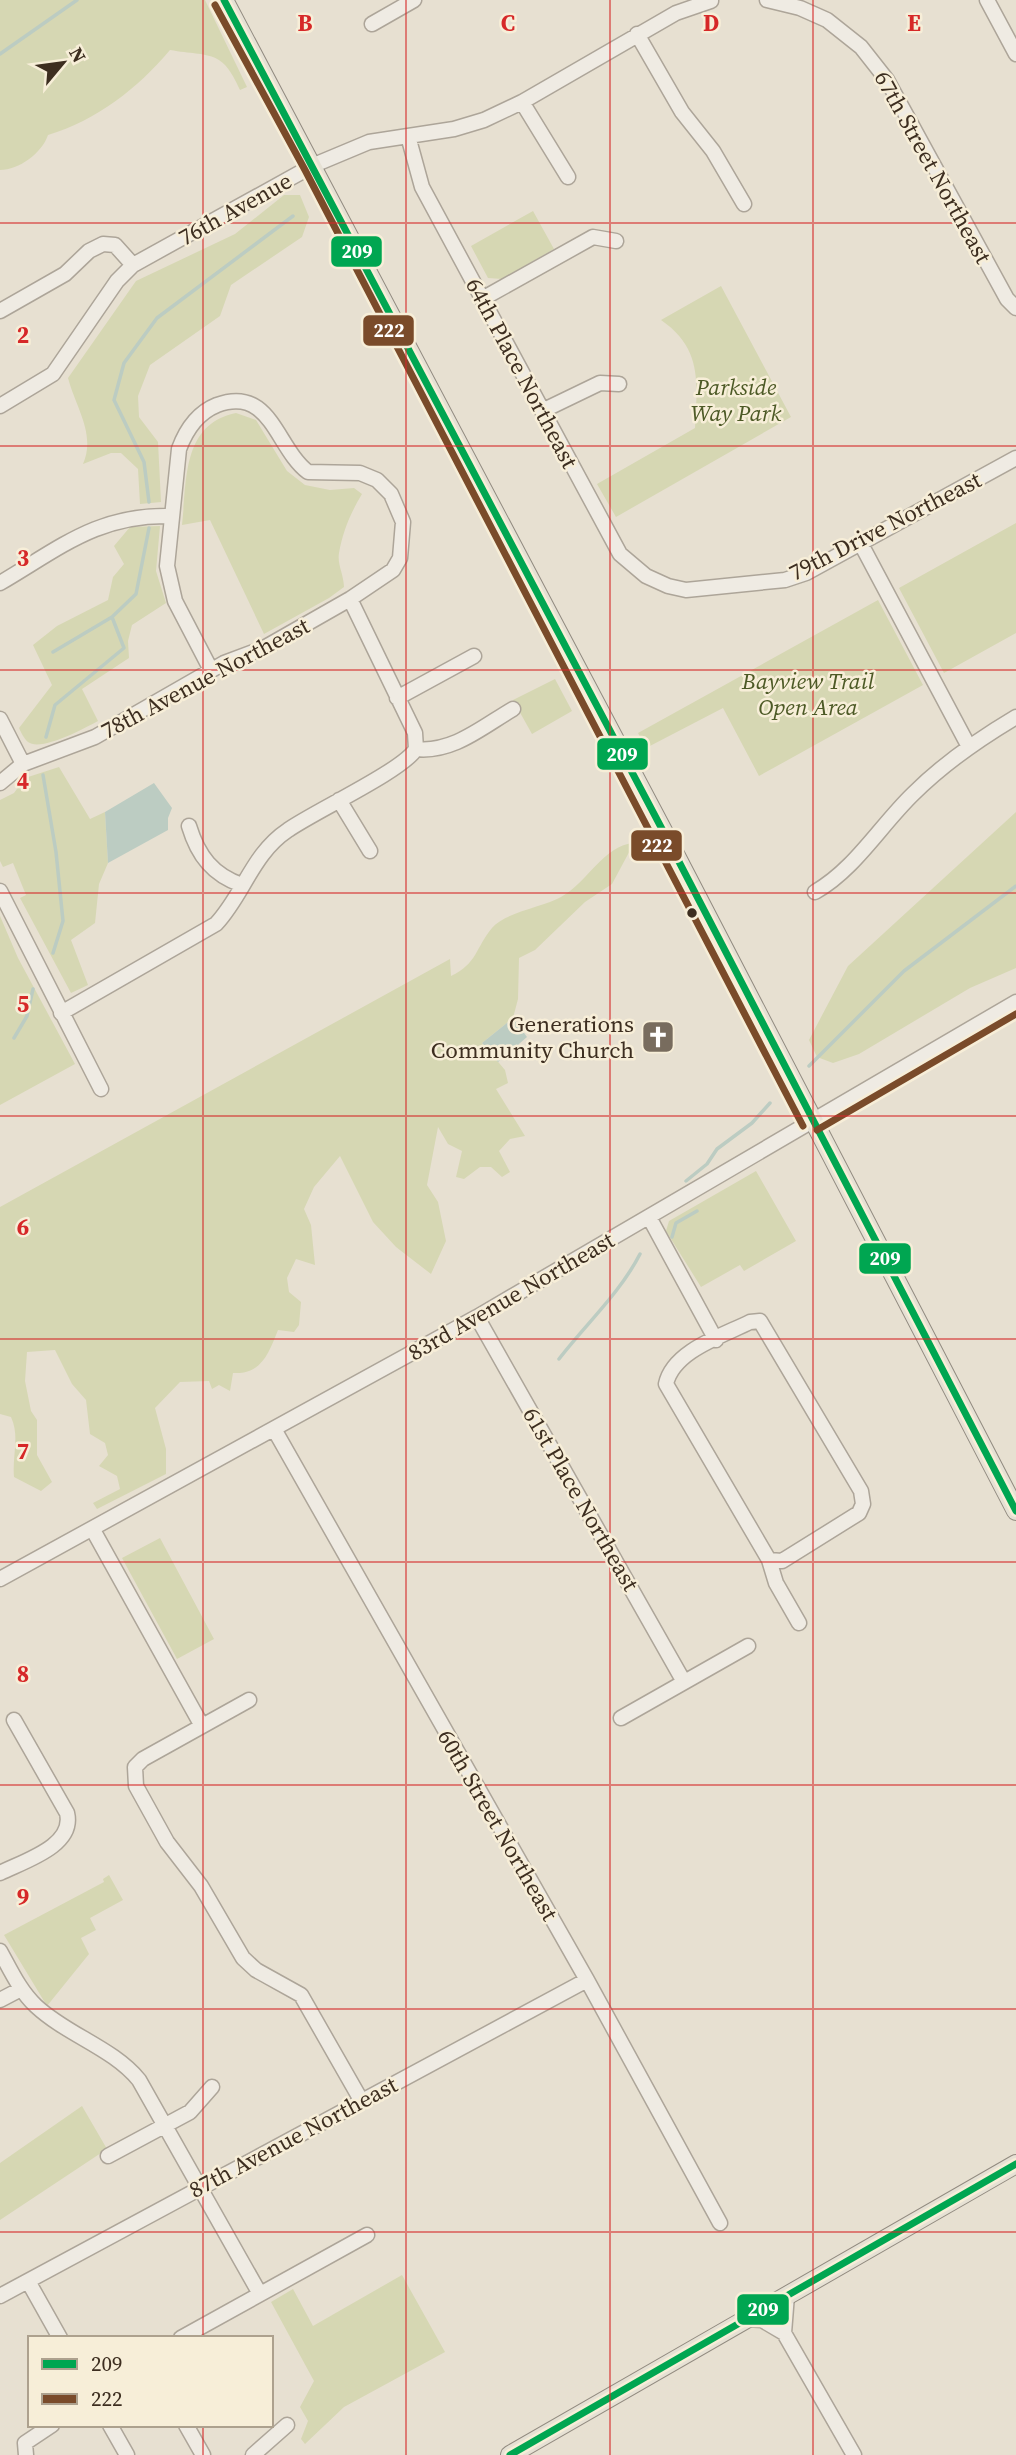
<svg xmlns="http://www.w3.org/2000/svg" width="1016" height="2455" font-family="'Source Serif 4',serif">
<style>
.green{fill:#d6d7b3}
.water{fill:#bcccc2}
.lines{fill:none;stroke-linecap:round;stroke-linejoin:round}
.stream{stroke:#bcccc2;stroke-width:3.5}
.minor-casing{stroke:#ada599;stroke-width:17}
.major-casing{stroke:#928b80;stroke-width:20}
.minor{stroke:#efebe3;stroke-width:14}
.major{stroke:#e6e1d4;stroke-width:18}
.bus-1-casing{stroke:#f7eed8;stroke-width:12}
.bus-2-casing{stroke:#f7eed8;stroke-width:12}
.bus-1{stroke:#00a651;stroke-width:7}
.bus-2{stroke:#7a4b2a;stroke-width:7}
.grid{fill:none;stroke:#d62828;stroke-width:2;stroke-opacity:0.55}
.bus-dot{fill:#3d2e20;stroke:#f7eed8;stroke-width:2.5}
.labels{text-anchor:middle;stroke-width:5;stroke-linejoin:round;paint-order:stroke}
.street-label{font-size:23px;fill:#3d2e20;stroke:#f7eed8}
.park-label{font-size:23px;font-style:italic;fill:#4d5a26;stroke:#f7eed8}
.poi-label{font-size:23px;fill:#3d2e20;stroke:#f7eed8;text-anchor:end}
.grid-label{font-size:23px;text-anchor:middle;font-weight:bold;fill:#d62828;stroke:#f7eed8;stroke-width:5;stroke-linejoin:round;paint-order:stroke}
.line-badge{stroke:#f7eed8;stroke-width:2.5}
.badge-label{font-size:19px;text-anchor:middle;font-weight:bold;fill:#fff}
</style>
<rect width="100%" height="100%" fill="#e7e0d1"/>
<path class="green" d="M0 0H205L247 87 240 90C222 49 211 57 170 50 137 89 97 120 48 135 42 153 19 170 0 170Z
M284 195H300L309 217 302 237 231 285 220 316 150 365 138 396 139 417 158 442 161 502 140 504 138 469 121 453H111L83 464C96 434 76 408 68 378L136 281 235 234Z
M533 211 554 249 502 279 488 278 471 246Z
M721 286 791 417 616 517 597 484 695 428C697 383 703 349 661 320Z
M236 413 256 420 287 471 305 485 330 490 354 488 362 494C350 514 343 531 339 553 337 564 344 575 344 587L329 598 264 634 210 520 182 525C187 480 182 424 236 413Z
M1016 523V633L944 673 899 588Z
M160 526 156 571 166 603 132 625 128 641 129 658 82 689 98 721C85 728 41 752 28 742 24 739 21 732 19 728L52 685 33 645 57 626 108 600 113 577 124 564 114 546 130 527Z
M878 600 923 685 759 776 723 708 646 748 638 733Z
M555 679 572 711 532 734 513 700Z
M59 767 90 819 105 812 108 863 99 884 95 923 71 940 88 985 71 993 20 898 26 895 13 863 3 867 0 861V800L14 793 25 778Z
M1016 812V968L970 988 859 1054 833 1063 817 1057 809 1040 848 966Z
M634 843 612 884 585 902 535 950 519 958 518 999 513 1018 482 1043 505 1070 508 1083 496 1089 525 1136 510 1139 499 1151 510 1172 502 1177 491 1167H480L464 1179 456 1177 462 1151 448 1144 438 1127 427 1185 438 1202 446 1241 431 1274 396 1247 373 1222 340 1156 314 1187 304 1209 311 1225 315 1265 296 1259 287 1278 289 1292 301 1302 299 1325 294 1332 278 1330C269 1352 262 1375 233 1373L230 1391 219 1385 212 1389 209 1381 180 1382 155 1408 166 1449V1474L97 1509 93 1503 120 1489 117 1476 99 1466 108 1455 105 1443 90 1434 86 1400 72 1384 55 1350 27 1352 25 1381 31 1411 37 1420V1455L52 1482 41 1491 14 1477C12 1456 20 1436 11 1417L0 1414V1207L450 959 451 976C477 964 476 947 492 928 505 912 544 907 561 897 587 883 604 845 634 843Z
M0 916 18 958 75 1064 0 1105Z
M756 1171 796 1241 744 1271 740 1265 701 1287 666 1231 669 1221Z
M160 1538 214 1639 177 1659 122 1558Z
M109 1875 123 1900 90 1918 96 1930 81 1938 89 1954 47 2006 4 1935 104 1882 103 1879Z
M82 2106 107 2149 0 2220V2163Z
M402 2275 445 2352 344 2407 305 2444 301 2439 308 2421 300 2407 314 2381 271 2302 293 2289 313 2326Z"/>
<path class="water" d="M154 783 172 808 168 818V830L108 863 105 812Z
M513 1018 527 1037 498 1062 482 1043Z"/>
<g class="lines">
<path class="stream" d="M0 54 77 0
M149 502 144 462 114 400 124 363 157 318 293 216
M53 652 112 617
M46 737 55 705 124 648 112 617 136 594 149 528
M43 775 56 852 63 921 53 953
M14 1038 27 1016 33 989
M809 1066 904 971 1016 886
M686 1181 707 1164 717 1149 752 1123 770 1103
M672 1237 676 1223 697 1211
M559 1359C586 1324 620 1293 640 1254"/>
<defs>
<path id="minor" d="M767 0 800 8 827 20 861 47 887 80 1007 299 1016 308
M987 0 1016 54
M372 24 414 0
M637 34 682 112 713 151 744 204
M522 102 568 177
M408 136 422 187 620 554 646 576 668 586 686 590 785 580 806 573 1016 458
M482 299 593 237 616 241
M0 311 65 274 89 251 103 244 115 245 133 265
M0 406 53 374 117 281 133 265 314 165 369 142 454 129 484 120 522 102 676 13 711 1
M542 411 600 383 619 384
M861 544 968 745
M0 583C60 548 98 514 171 516
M350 599 415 733 416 749
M397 698 474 656
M0 719 23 764
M0 783 23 764 95 737 224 663 264 648 350 599 393 570 400 558 403 522 391 494 377 480 360 473 308 472C276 448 271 385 217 405 197 413 186 430 179 449L167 566 175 601 211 670
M339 800 370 851
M189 826C198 856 213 875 242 885
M0 891 101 1089
M815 892C855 869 880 826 913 794 944 763 979 739 1016 717
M61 1013 216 924C244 894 252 854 288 830 315 811 402 771 416 749 453 753 482 727 513 709
M649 1217 716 1340
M477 1317 684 1682
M274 1429 587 1980 720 2223
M93 1530 202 1726
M769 1560 782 1561 859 1513 863 1504 861 1491 760 1321 750 1322C722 1336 673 1351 666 1384L769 1560 776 1583 799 1623
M0 1579 477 1317 1016 1002
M249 1700 143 1759 135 1767 136 1786 167 1842 201 1886 243 1958 256 1970 301 1995 361 2100
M621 1718 748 1646
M0 1873C24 1861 75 1846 67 1813L14 1720
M0 1951C11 1971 20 1991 36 2006 67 2035 113 2048 139 2080L260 2294
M0 2000 21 1989
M108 2156 190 2112 212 2087
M28 2281 60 2338
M787 2295 784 2333 854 2455
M0 2296 587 1980
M746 2319 762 2320 784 2333
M181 2338 367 2235
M110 2425 127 2455
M186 2425 203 2455
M26 2455 25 2443 52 2425
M253 2455 287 2425"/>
<path id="major" d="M224 0 662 829 1016 1511
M510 2455 1016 2164"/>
</defs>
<use href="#minor" class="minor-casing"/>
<use href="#major" class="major-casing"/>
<use href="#minor" class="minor"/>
<use href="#major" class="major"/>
<defs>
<path id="bus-1" d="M224 0 662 829 1016 1511
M510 2455 1016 2164"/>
<path id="bus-2" d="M215 5 305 170 803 1126
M817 1130 1016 1014"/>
</defs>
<use href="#bus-1" class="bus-1-casing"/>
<use href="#bus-2" class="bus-2-casing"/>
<use href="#bus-1" class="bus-1"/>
<use href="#bus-2" class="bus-2"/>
</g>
<path class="grid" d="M203 0V2338M406 0V2455M610 0V2455M813 0V2455M0 223H1016M0 446H1016M0 670H1016M0 893H1016M0 1116H1016M0 1339H1016M0 1562H1016M0 1785H1016M0 2009H1016M0 2232H1016M203 2425V2455"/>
<defs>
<symbol id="church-square" viewBox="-11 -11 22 22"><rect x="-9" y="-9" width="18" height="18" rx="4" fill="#786c5e" stroke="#f7eed8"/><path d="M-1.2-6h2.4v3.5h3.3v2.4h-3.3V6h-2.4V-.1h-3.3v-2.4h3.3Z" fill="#fff"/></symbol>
</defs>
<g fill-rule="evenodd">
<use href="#church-square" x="639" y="1018" width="38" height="38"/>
</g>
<circle class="bus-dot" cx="692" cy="913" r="6"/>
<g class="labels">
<g class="street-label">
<text transform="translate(933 167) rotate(61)" y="8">67th Street Northeast</text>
<text transform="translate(235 209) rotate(-29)" y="8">76th Avenue</text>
<text transform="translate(522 373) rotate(62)" y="8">64th Place Northeast</text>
<text transform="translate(885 526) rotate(-27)" y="8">79th Drive Northeast</text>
<text transform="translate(205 678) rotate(-28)" y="8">78th Avenue Northeast</text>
<text transform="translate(511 1296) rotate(-30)" y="8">83rd Avenue Northeast</text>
<text transform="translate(581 1499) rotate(60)" y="8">61st Place Northeast</text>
<text transform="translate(498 1825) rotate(60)" y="8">60th Street Northeast</text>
<text transform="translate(293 2137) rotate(-28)" y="8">87th Avenue Northeast</text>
</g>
<g class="park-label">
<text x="736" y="395">Parkside<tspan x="736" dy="26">Way Park</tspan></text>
<text x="808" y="689">Bayview Trail<tspan x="808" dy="26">Open Area</tspan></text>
</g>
<g class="poi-label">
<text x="634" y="1032">Generations<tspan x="634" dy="26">Community Church</tspan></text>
</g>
</g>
<g class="grid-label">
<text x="305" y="31">B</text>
<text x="508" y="31">C</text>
<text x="711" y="31">D</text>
<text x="914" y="31">E</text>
<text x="23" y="343">2</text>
<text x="23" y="566">3</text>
<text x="23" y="789">4</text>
<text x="23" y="1012">5</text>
<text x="23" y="1235">6</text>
<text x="23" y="1459">7</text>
<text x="23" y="1682">8</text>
<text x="23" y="1905">9</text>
</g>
<g class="line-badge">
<rect x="330" y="235" width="53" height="33" rx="7" fill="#00a651"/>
<rect x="362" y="314" width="53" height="33" rx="7" fill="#7a4b2a"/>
<rect x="596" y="737" width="53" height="34" rx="7" fill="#00a651"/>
<rect x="630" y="829" width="53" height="33" rx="7" fill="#7a4b2a"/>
<rect x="858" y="1242" width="54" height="33" rx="7" fill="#00a651"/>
<rect x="736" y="2293" width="54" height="33" rx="7" fill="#00a651"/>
</g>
<g class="badge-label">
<text x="357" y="258">209</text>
<text x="389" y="337">222</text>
<text x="622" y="761">209</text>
<text x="657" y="852">222</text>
<text x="885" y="1265">209</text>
<text x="763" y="2316">209</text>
</g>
<rect x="28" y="2336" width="245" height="91" fill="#f7eed8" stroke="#ada18e" stroke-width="2"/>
<rect x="42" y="2359" width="35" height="10" fill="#00a651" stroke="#ada18e" stroke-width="2"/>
<text x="91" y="2371" font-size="21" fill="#3d2e20">209</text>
<rect x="42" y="2394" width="35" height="10" fill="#7a4b2a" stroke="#ada18e" stroke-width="2"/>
<text x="91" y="2406" font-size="21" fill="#3d2e20">222</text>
<g transform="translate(63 63) rotate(61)" stroke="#f7eed8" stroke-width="5" paint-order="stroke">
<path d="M0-5L12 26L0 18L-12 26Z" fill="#3d2e20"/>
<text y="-10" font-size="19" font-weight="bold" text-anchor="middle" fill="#3d2e20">N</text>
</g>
</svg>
